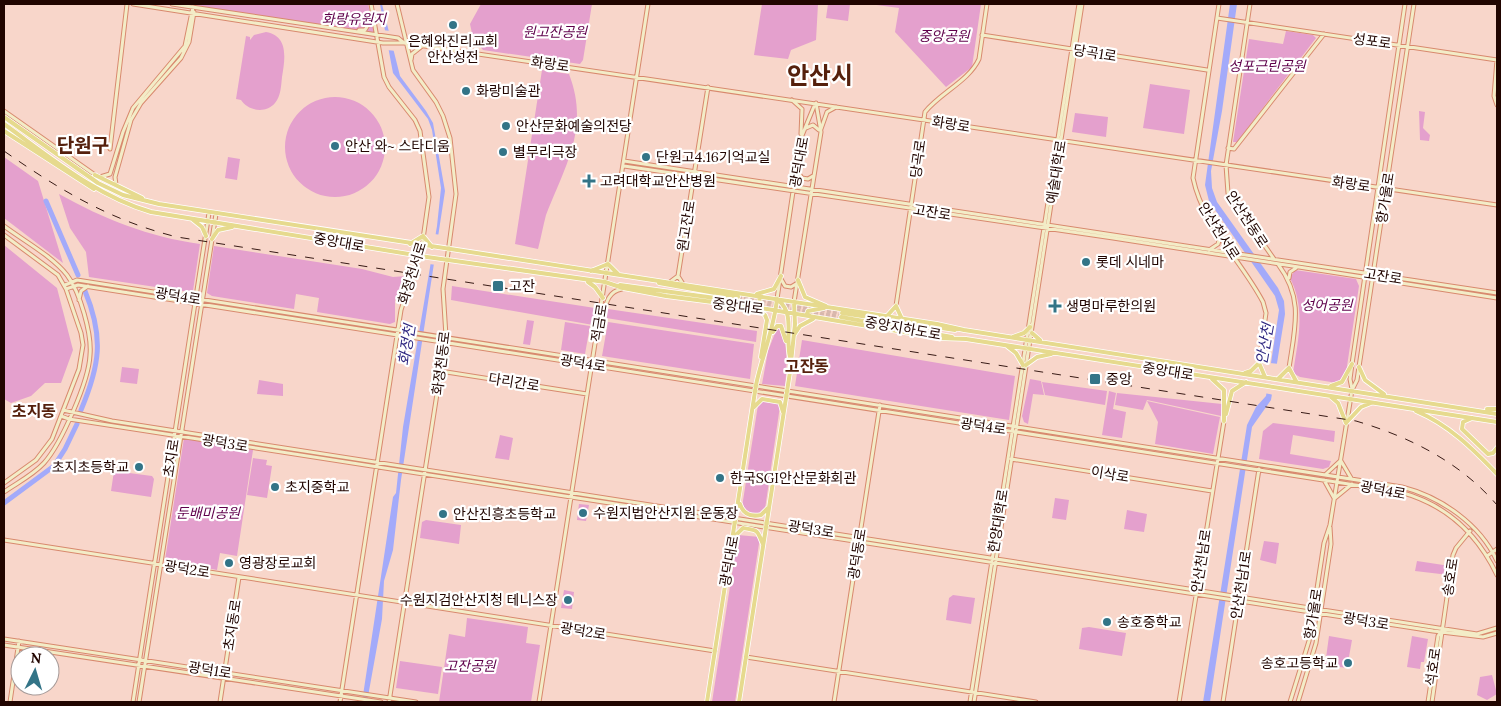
<svg xmlns="http://www.w3.org/2000/svg" width="1501" height="706" font-family="Lora,'Noto Sans KR',serif">
<style>
.green{fill:#e4a0cd}
.water{fill:#a3aafa}
.pier{fill:#f8d6ca}
.lines{fill:none;stroke-linecap:round;stroke-linejoin:round}
.river{stroke:#a3aafa;stroke-width:5}
.primary-tunnel{stroke:#d8b7ac;stroke-width:4;stroke-dasharray:4 2;stroke-linecap:butt}
.secondary-casing{stroke:#d8896e;stroke-width:5}
.primary-casing{stroke:#fff;stroke-width:5.5}
.secondary{stroke:#f3ecc7;stroke-width:3}
.primary{stroke:#e6da8e;stroke-width:4}
.rail{stroke:#381b16;stroke-width:1;stroke-dasharray:9 9;stroke-linecap:butt}
.poi-dot{fill:#337487;stroke:#fff;stroke-width:2}
.labels{text-anchor:middle;stroke-width:4.5;stroke-linejoin:round;paint-order:stroke}
.park-label{font-size:14px;font-style:italic;fill:#5f004b;stroke:#fff}
.poi-label{font-size:14px;fill:#210500;stroke:#fff;text-anchor:start}
.street-label{font-size:14px;fill:#210500;stroke:#fff}
.water-label{font-size:15px;font-style:italic;fill:#2f2781;stroke:#fff}
.quarter-label{font-size:16px;font-weight:bold;fill:#55200c;stroke:#fff}
.district-label{font-size:19px;font-weight:bold;fill:#55200c;stroke:#fff}
.town-label{font-size:24px;font-weight:bold;fill:#55200c;stroke:#fff}
</style>
<rect width="100%" height="100%" fill="#f8d6ca"/>
<path class="green" d="M166 4H368L376 37Z
M481 4H592L583 60 580 64 483 50 473 38 470 24Z
M762 4H818L816 40 791 50 788 59 754 55Z
M828 4H850L848 21 826 18Z
M869 4H981L972 67 946 87 895 32 899 8Z
M1286 31 1313 35 1316 38 1237 142H1233L1249 39 1283 44Z
M266 32C289 36 285 59 282 77 281 86 281 96 275 103 266 114 248 111 241 100L236 99 246 36 250 37V40L254 35Z
M542 70 569 74C590 128 565 166 546 215 543 226 541 238 538 249L515 244Z
M1150 84 1190 90 1184 134 1143 128Z
M285 147a50 50 0 1 1 100 0a50 50 0 1 1-100 0Z
M1419 111 1425 112 1423 128 1430 135 1429 141 1420 140Z
M1075 113 1108 117 1106 137 1072 132Z
M4 157 38 181 63 263 4 218Z
M228 157 240 159 237 180 225 178Z
M59 194C104 219 149 237 200 244L193 291 189 292 89 277 86 252 70 228Z
M4 245 57 288 73 350 61 383H45L31 396 11 403 4 399Z
M214 246 362 269 393 277 406 276 395 301V322L390 324 317 312 319 298 296 294 294 309 212 296 207 293Z
M1295 270 1356 279 1359 286 1346 373 1337 383 1300 377 1293 373C1298 340 1306 309 1290 278Z
M452 286 595 308 593 325 451 300Z
M608 309 757 331 756 342 606 318Z
M527 320 534 321 530 345 523 344Z
M565 322 590 326 585 354 561 350Z
M608 322 754 344 750 379 602 356Z
M777 328H781C788 344 787 370 785 386L762 384 768 351Z
M802 340 1015 376 1009 420 795 386Z
M122 367 139 369 137 384 120 382Z
M1030 379 1041 381 1044 395 1033 394 1028 424 1024 422 1022 416Z
M259 380 283 384V396L257 394Z
M1042 382 1107 391 1105 405 1045 395Z
M1109 391 1116 393 1113 409 1126 412 1122 438 1102 435Z
M1117 393 1222 404 1221 416 1147 400 1143 410 1115 405Z
M763 400 779 404 780 406 765 509 758 515 747 513 742 507 758 405Z
M1147 401 1220 417 1213 454 1155 444 1158 422Z
M1273 423 1335 431 1334 442 1293 435 1290 454 1331 461 1329 467 1323 469 1259 459 1263 431Z
M500 435 513 438 509 460 495 458Z
M184 438 253 450 237 556 220 553 217 570 165 560Z
M253 458 267 460 266 465 272 466 267 498 247 495Z
M114 471 152 476 154 479 151 497 111 491Z
M1055 498 1069 500 1066 520 1052 518Z
M579 504 589 505 586 521 577 520Z
M1127 510 1147 514 1144 532 1124 529Z
M426 520 461 525 459 544 420 538 422 522Z
M738 535 760 537 735 702H712Z
M1264 541 1279 543 1276 564 1260 560Z
M1417 561 1450 566 1449 575 1415 571Z
M564 590 574 592 572 609 561 608Z
M953 595 975 598 971 624 946 620 949 598Z
M467 618 528 627 526 643 540 645 531 702H439L449 634 465 637Z
M1089 627 1126 633 1122 656 1079 649 1082 628Z
M1329 636 1352 640 1347 668 1325 665Z
M1412 636 1428 639 1424 662H1421L1420 669 1407 667Z
M400 661 442 667 438 694 396 688Z
M1492 675 1497 694 1487 700 1477 695 1480 677Z"/>
<path class="water" d="M380 4H382L400 76 426 111 433 123 445 191 401 480 393 550 384 581 382 619 367 702H362L393 497 396 493 403 427 437 226 441 188 432 130 428 119 393 73Z
M1230 4H1237L1222 111 1211 171 1212 188 1217 202 1278 288 1284 301 1285 314 1271 400 1252 427 1210 702H1203L1247 425 1256 407 1266 396 1279 310 1275 296 1209 201 1205 185Z"/>
<path class="pier" d="M382 30 391 31 397 51 386 50Z
M434 234 442 235 437 265 429 264Z
M1269 363 1279 364 1274 395 1264 393Z"/>
<g class="lines">
<path class="river" d="M46 201 78 275
M81 410C100 365 104 337 85 291
M4 503 54 466 65 449 77 424"/>
<path class="primary-tunnel" d="M738 297 842 313
M737 301 841 317"/>
<defs>
<path id="secondary" d="M133 4 383 43H404
M172 4 398 38 404 43 1497 205
M1219 4 1193 178C1203 226 1241 260 1263 302L1266 313 1259 363
M1250 4 1226 165 1228 193 1274 259
M1217 18 1497 60
M359 30H365L373 17
M982 35 1207 70
M411 60 412 54 422 46
M1497 60 1494 96 1497 105
M792 100 802 109 801 134
M4 111 95 175 100 177 110 174 123 132 133 108 185 46 193 7
M806 128 813 125 819 130
M821 129 827 112 836 107
M1228 148 1234 149 1324 34
M110 149 127 4
M624 161 1497 293
M624 166 1113 238 1497 298
M797 171 802 178 808 179 813 176
M116 185 115 177 131 120 141 103 181 58 189 42 194 12
M4 226C24 241 52 256 67 275 80 292 92 334 90 355 89 381 61 444 44 463 33 475 17 483 4 492
M4 235 58 275 66 289 81 333 83 345 79 369 52 439 36 460 4 483
M1209 250 1218 244 1220 237
M1278 264C1304 299 1295 327 1289 368
M678 276 708 87
M678 276 683 284
M1289 278 1290 272 1296 268
M781 279 785 286 791 287 796 284
M670 282 678 276
M65 285 77 280 1402 487C1441 497 1480 524 1497 561
M66 289 78 285 1400 492C1445 504 1477 533 1497 575
M777 299 801 138 815 104
M79 300 81 291 88 286
M794 302 821 132 816 103
M896 306 925 112C940 93 969 81 979 59L987 4
M600 325C606 311 604 292 622 289
M440 371 587 394
M1352 389 1350 379 1352 364 1405 4
M63 410 112 421 1477 634 1497 628
M61 416 69 419 1433 631 1483 637 1497 633
M1011 459 1212 491
M1341 461 1351 478
M1326 474 1340 461
M1324 480 1334 498
M1335 498 1352 484
M4 540 715 651
M1487 556 1497 549
M4 639 416 702
M4 645 381 702
M746 657 1036 702
M10 702 19 641
M133 702 209 213
M139 702 216 214
M220 702 239 577
M340 702 401 310 422 246 429 197 420 131 415 120 389 87 384 77 371 4
M389 702 446 336 443 289 456 194 450 138 443 116 436 102 413 70 397 4
M539 702 648 4
M834 702 880 405
M970 702 1079 4
M974 702 1082 4
M1179 702 1224 421
M1223 702 1259 469
M1290 702 1309 641 1324 543 1330 525 1352 390 1357 380 1414 4
M1298 702 1316 643 1331 544 1330 527
M1428 702 1438 636 1440 633
M1432 702 1453 555 1456 548 1470 531"/>
<path id="primary" d="M4 117 98 183 123 195 159 204 937 324 964 330 1497 414
M4 124C50 157 96 196 151 212L427 257 605 282 623 288 666 296 767 309 939 338 966 339 1497 422
M4 131 94 189
M95 175 142 198
M192 219 202 227 206 236
M212 239 218 230 232 227
M410 244 423 236 432 247
M591 271 608 264 618 274
M798 280 805 297 826 306
M588 282 595 287 603 298
M659 283 738 297
M620 285 737 301
M757 294 774 289 781 276
M779 301C795 314 785 338 790 357
M749 307 760 303 759 297
M756 308 765 315 767 320 761 357
M842 313 955 330
M810 316 807 314 808 311 824 308
M887 316 896 306 902 319
M841 317 952 337
M773 332 777 326H781L786 341
M1032 333 1040 340
M794 335 800 326 813 319
M1013 337 1024 333 1030 327
M1007 346 1016 353 1023 365
M1259 363 1265 377
M1026 365 1037 357 1051 354
M1359 367 1365 380 1384 394
M1289 368 1296 381
M1245 373 1251 371 1259 363
M1279 378 1289 368
M1212 379 1224 390V421
M1331 386 1342 382 1352 364
M1331 397 1338 403 1346 423 1361 407 1371 403
M754 407 762 399 780 402 783 412
M1487 409H1497
M1416 411C1449 425 1472 448 1497 474
M1226 414 1232 391 1246 382
M1472 418 1463 422 1462 429 1488 454 1493 453 1497 448
M740 504C743 514 751 517 761 515L768 508
M734 537 743 528C761 531 756 530 763 544
M707 702 756 385C762 356 774 329 777 299
M739 702 790 372 795 324 794 302"/>
</defs>
<use href="#secondary" class="secondary-casing"/>
<use href="#primary" class="primary-casing"/>
<use href="#secondary" class="secondary"/>
<use href="#primary" class="primary"/>
<path class="rail" d="M4 151C60 190 109 220 177 237L1356 421C1410 437 1460 462 1497 505"/>
</g>
<g class="poi-dot">
<circle cx="453" cy="25" r="5"/>
<circle cx="466" cy="91" r="5"/>
<circle cx="506" cy="126" r="5"/>
<circle cx="335" cy="146" r="5"/>
<circle cx="503" cy="152" r="5"/>
<circle cx="646" cy="157" r="5"/>
<path d="M586.5 173.5h5v5h5v5h-5v5h-5v-5h-5v-5h5z"/>
<circle cx="1086" cy="262" r="5"/>
<rect x="492" y="280" width="12" height="12" rx="2.5"/>
<path d="M1052.5 298.5h5v5h5v5h-5v5h-5v-5h-5v-5h5z"/>
<rect x="1089" y="373" width="12" height="12" rx="2.5"/>
<circle cx="139" cy="467" r="5"/>
<circle cx="720" cy="478" r="5"/>
<circle cx="275" cy="487" r="5"/>
<circle cx="583" cy="513" r="5"/>
<circle cx="443" cy="514" r="5"/>
<circle cx="229" cy="563" r="5"/>
<circle cx="568" cy="600" r="5"/>
<circle cx="1107" cy="622" r="5"/>
<circle cx="1348" cy="663" r="5"/>
</g>
<g class="labels">
<g class="park-label">
<text x="354" y="24">화랑유원지</text>
<text x="555" y="37">원고잔공원</text>
<text x="944" y="41">중앙공원</text>
<text x="1267" y="71">성포근린공원</text>
<text x="1327" y="310">성어공원</text>
<text x="208" y="518">둔배미공원</text>
<text x="470" y="671">고잔공원</text>
</g>
<g class="poi-label">
<text x="453" y="46" text-anchor="middle">은혜와진리교회<tspan x="453" dy="16">안산성전</tspan></text>
<text x="476" y="96">화랑미술관</text>
<text x="516" y="131">안산문화예술의전당</text>
<text x="345" y="151">안산 와~ 스타디움</text>
<text x="513" y="157">별무리극장</text>
<text x="656" y="162">단원고4.16기억교실</text>
<text x="600" y="186">고려대학교안산병원</text>
<text x="1096" y="267">롯데 시네마</text>
<text x="509" y="291">고잔</text>
<text x="1066" y="311">생명마루한의원</text>
<text x="1106" y="384">중앙</text>
<text x="129" y="472" text-anchor="end">초지초등학교</text>
<text x="730" y="483">한국SGI안산문화회관</text>
<text x="285" y="492">초지중학교</text>
<text x="593" y="518">수원지법안산지원 운동장</text>
<text x="453" y="519">안산진흥초등학교</text>
<text x="239" y="568">영광장로교회</text>
<text x="558" y="605" text-anchor="end">수원지검안산지청 테니스장</text>
<text x="1117" y="627">송호중학교</text>
<text x="1338" y="668" text-anchor="end">송호고등학교</text>
</g>
<g class="street-label">
<text transform="translate(1372 41) rotate(8)" y="5">성포로</text>
<text transform="translate(1095 53) rotate(9)" y="5">당곡1로</text>
<text transform="translate(550 64) rotate(8)" y="5">화랑로</text>
<text transform="translate(951 124) rotate(9)" y="5">화랑로</text>
<text transform="translate(918 159) rotate(-82)" y="5">당곡로</text>
<text transform="translate(799 162) rotate(-80)" y="5">광덕대로</text>
<text transform="translate(1056 172) rotate(-81)" y="5">예술대학로</text>
<text transform="translate(1351 184) rotate(8)" y="5">화랑로</text>
<text transform="translate(1385 198) rotate(-81)" y="5">항가울로</text>
<text transform="translate(932 212) rotate(9)" y="5">고잔로</text>
<text transform="translate(1247 219) rotate(57)" y="5">안산천동로</text>
<text transform="translate(686 226) rotate(-81)" y="5">원고잔로</text>
<text transform="translate(1219 231) rotate(58)" y="5">안산천서로</text>
<text transform="translate(339 242) rotate(10)" y="5">중앙대로</text>
<text transform="translate(412 273) rotate(-73)" y="5">화정천서로</text>
<text transform="translate(1383 276) rotate(9)" y="5">고잔로</text>
<text transform="translate(178 296) rotate(9)" y="5">광덕4로</text>
<text transform="translate(738 306) rotate(7)" y="5">중앙대로</text>
<text transform="translate(599 323) rotate(-81)" y="5">적금로</text>
<text transform="translate(903 328) rotate(10)" y="5">중앙지하도로</text>
<text transform="translate(441 363) rotate(-83)" y="5">화정천동로</text>
<text transform="translate(583 363) rotate(9)" y="5">광덕4로</text>
<text transform="translate(1168 371) rotate(9)" y="5">중앙대로</text>
<text transform="translate(514 382) rotate(9)" y="5">다리간로</text>
<text transform="translate(983 426) rotate(8)" y="5">광덕4로</text>
<text transform="translate(225 443) rotate(9)" y="5">광덕3로</text>
<text transform="translate(171 458) rotate(-81)" y="5">초지로</text>
<text transform="translate(1110 474) rotate(9)" y="5">이삭로</text>
<text transform="translate(1383 490) rotate(11)" y="5">광덕4로</text>
<text transform="translate(998 521) rotate(-81)" y="5">한양대학로</text>
<text transform="translate(811 529) rotate(9)" y="5">광덕3로</text>
<text transform="translate(857 554) rotate(-81)" y="5">광덕동로</text>
<text transform="translate(729 561) rotate(-80)" y="5">광덕대로</text>
<text transform="translate(1201 561) rotate(-81)" y="5">안산천남로</text>
<text transform="translate(187 569) rotate(9)" y="5">광덕2로</text>
<text transform="translate(1450 577) rotate(-81)" y="5">송호로</text>
<text transform="translate(1241 585) rotate(-81)" y="5">안산천남1로</text>
<text transform="translate(1313 614) rotate(-81)" y="5">항가울로</text>
<text transform="translate(1366 621) rotate(9)" y="5">광덕3로</text>
<text transform="translate(232 625) rotate(-81)" y="5">초지동로</text>
<text transform="translate(583 631) rotate(9)" y="5">광덕2로</text>
<text transform="translate(1433 667) rotate(-82)" y="5">석호로</text>
<text transform="translate(210 670) rotate(9)" y="5">광덕1로</text>
</g>
<g class="water-label">
<text transform="translate(1265 344) rotate(-80)" y="5">안산천</text>
<text transform="translate(407 345) rotate(-81)" y="5">화정천</text>
</g>
<g class="quarter-label">
<text x="807" y="372">고잔동</text>
<text x="34" y="417">초지동</text>
</g>
<g class="district-label">
<text x="83" y="152">단원구</text>
</g>
<g class="town-label">
<text x="820" y="84">안산시</text>
</g>
</g>
<rect width="1501" height="706" fill="none" stroke="#210500" stroke-width="10"/>
<g transform="translate(35 671) rotate(5)"><circle r="24" fill="#ffffff" stroke="#a69b99"/>
<path d="M0-4L9 19L0 12L-9 19Z" fill="#337487"/>
<text y="-8" font-size="14" font-weight="bold" text-anchor="middle" fill="#210500">N</text>
</g>
</svg>
